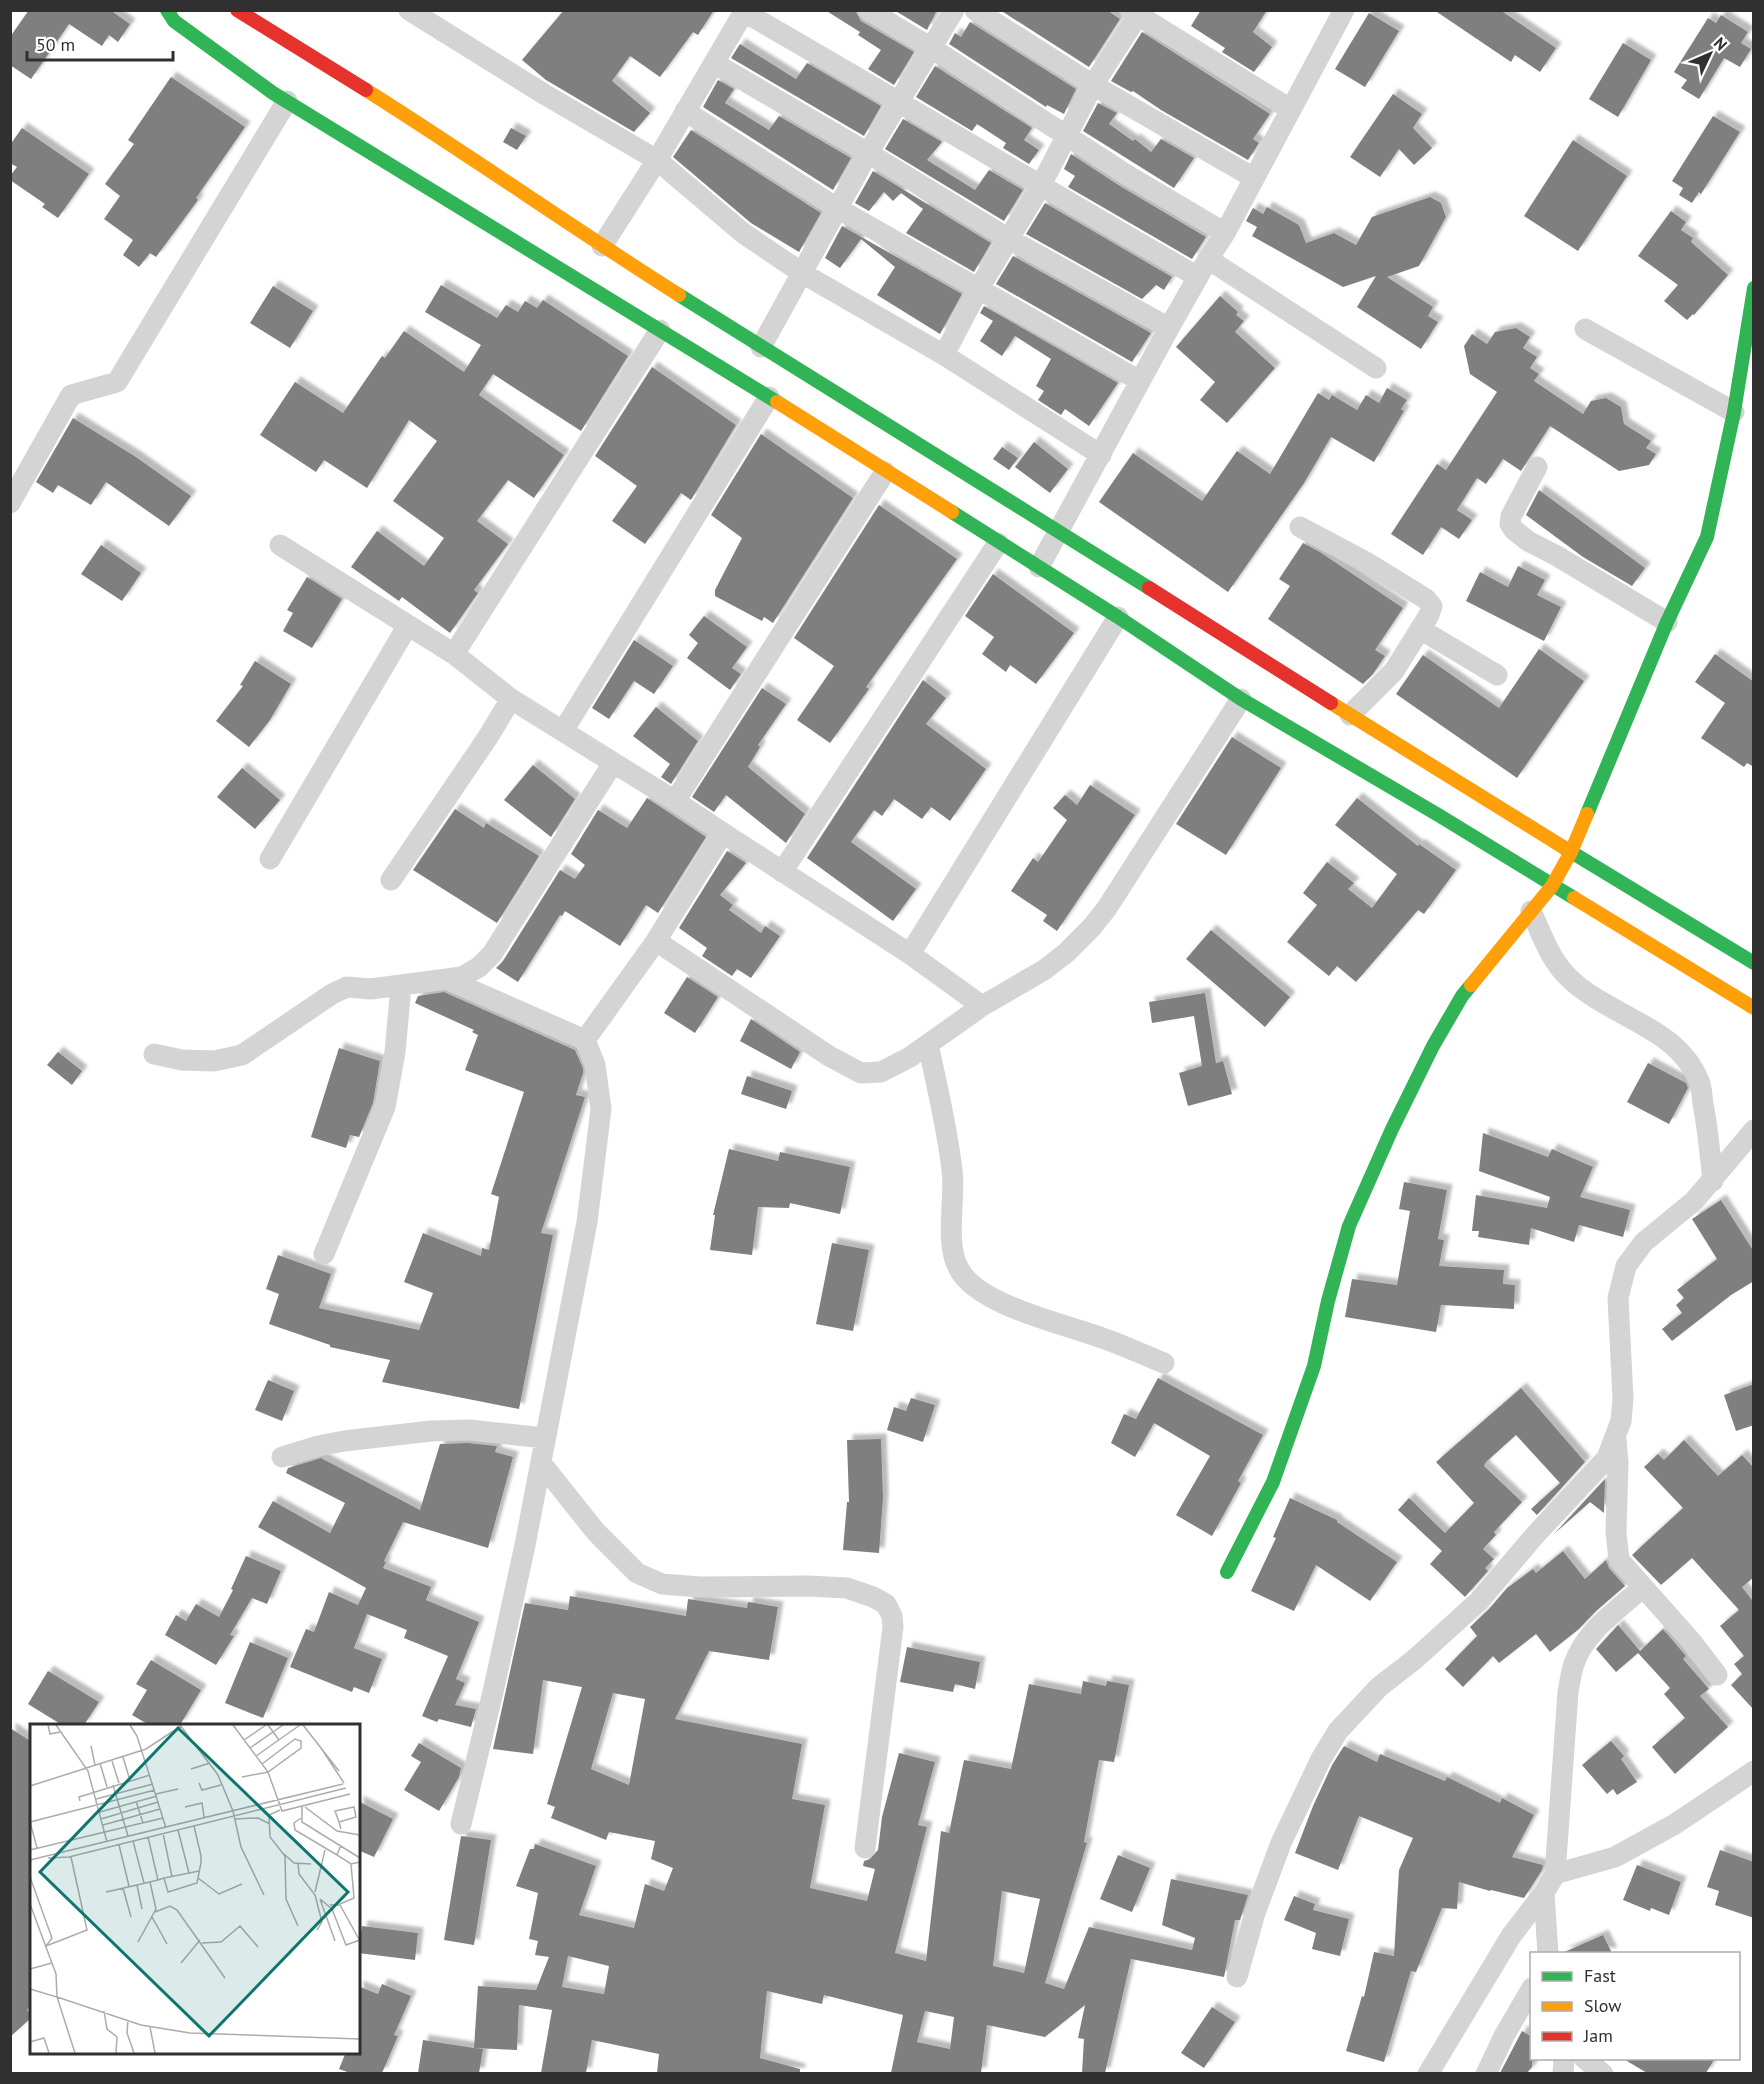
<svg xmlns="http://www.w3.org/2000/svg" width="1764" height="2084" font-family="'PT Sans',sans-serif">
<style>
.building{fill:#7f7f7f;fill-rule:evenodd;filter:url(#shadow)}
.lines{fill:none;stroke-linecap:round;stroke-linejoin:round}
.street{stroke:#d4d4d4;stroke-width:21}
.fast{stroke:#30b455;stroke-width:14}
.slow{stroke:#ff9f0a;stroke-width:14}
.jam{stroke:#e5322d;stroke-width:14}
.inset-road{fill:none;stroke:#acacac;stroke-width:1.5}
.view{fill:#0f766e;fill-opacity:0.15;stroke:#0f766e;stroke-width:3}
.inset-edge{fill:none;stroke:#303030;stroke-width:3}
</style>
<defs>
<filter id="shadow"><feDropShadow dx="5.5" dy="-5.5" stdDeviation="1.5" flood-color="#0004"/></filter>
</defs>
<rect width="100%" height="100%" fill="#fff"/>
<path class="building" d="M29 10H110L130 24 118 42 109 35 102 46 69 24 31 79 10 65V37Z
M564 10H714L698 35 693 32 660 77 630 56 612 81 650 113 634 132 546 80 522 60Z
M825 10H855L861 21 914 52 894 85 868 69 881 50 858 35 860 32Z
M894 10H937L927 30Z
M1000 10H1107L1120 19 1089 67Z
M1201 10H1267L1253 32 1272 47 1254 72 1222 52 1225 48 1191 26Z
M1434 10H1500L1556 48 1540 72 1515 55 1511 62Z
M1369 13 1399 31 1365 87 1335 69Z
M1721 15 1748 32 1741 43 1751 49 1740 67 1724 58 1699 99 1681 88 1687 80 1674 72 1708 18 1716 23Z
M970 22 1076 89 1064 114 1047 105 1046 107 949 44 955 33 961 37Z
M1142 32 1270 114 1253 139 1259 143 1248 160 1161 110 1133 91 1131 92 1111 81Z
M1623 43 1651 60 1618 117 1589 99Z
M740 44 796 79 807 63 881 106 864 136 731 58Z
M935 66 1032 128 1024 140 1039 150 1029 164 1003 148 1006 143 977 124 972 131 916 97Z
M171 77 245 127 196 198 198 200 156 257 150 253 139 267 123 255 133 240 104 219 120 196 105 184 134 144 128 140Z
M718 80 734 89 725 103 769 130 779 116 851 158 833 190 703 107Z
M1393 94 1422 114 1413 128 1432 148 1414 165 1399 149 1380 177 1350 157Z
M1098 103 1117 113 1109 124 1133 141 1135 139 1151 152 1161 139 1194 158 1174 188 1083 131Z
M1713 116 1740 132 1701 194 1699 192 1692 203 1679 195 1683 188 1672 181Z
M903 119 942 142 927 160 975 190 989 170 1023 190 1004 221 885 149Z
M22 128 89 174 58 218 42 207 45 204 10 180V176L17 167 10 163V145Z
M511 128 526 136 517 150 503 142Z
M691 130 821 213 799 252 751 223 673 157Z
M1573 140 1627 176 1578 251 1524 216Z
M1071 154 1120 186 1206 237 1192 259 1068 187 1075 176 1064 169Z
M873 171 991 243 974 272 906 233 923 209 901 193 893 201 884 192 869 211 855 203Z
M1430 197 1441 203 1446 217 1419 266 1387 277 1433 307 1428 316 1438 322 1421 349 1357 307 1376 276 1343 287 1252 236 1257 227 1246 221 1253 208 1263 214 1267 207 1299 225 1306 243 1334 233 1356 245 1372 217Z
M1045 203 1172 277 1164 290 1156 285 1142 299 1026 234Z
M1671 211 1686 222 1681 230 1693 238 1691 242 1728 275 1694 315 1693 314 1687 320 1664 301 1678 285 1638 256Z
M842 226 962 294 940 334 877 295 895 267 861 239 840 268 825 258Z
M1013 256 1151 333 1132 362 996 284Z
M441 285 497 318 506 305 518 312 525 301 537 308 543 300 628 356 581 431 493 374 479 395 564 455 534 498 508 480 477 521 508 544 474 590 478 593 450 633 402 597 399 601 351 567 377 531 424 566 444 538 393 501 437 441 409 420 367 488 324 460 316 472 260 435 295 382 343 413 382 356 385 358 404 331 464 372 481 345 425 312Z
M273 286 313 311 290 348 250 323Z
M1220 296 1238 312 1236 315 1244 321 1235 332 1275 368 1227 423 1200 400 1215 382 1176 347Z
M984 306 1118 383 1089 426 1065 409 1061 415 1038 400 1044 391 1036 386 1051 359 1015 336 1002 356 980 341 993 321 980 313Z
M1516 328 1530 337 1523 348 1537 357 1530 368 1539 374 1534 381 1583 414 1591 401 1606 398 1621 407 1624 424 1651 441 1646 448 1656 454 1649 465 1619 471 1550 426 1521 471 1503 459 1486 484 1477 478 1457 510 1472 520 1459 539 1441 527 1423 555 1391 534 1437 464 1446 470 1497 392 1470 374 1464 346 1472 334 1487 344 1495 332Z
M652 367 736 425 691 500 681 493 645 544 612 521 637 486 595 456Z
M1387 388 1407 400 1401 409 1404 411 1374 462 1331 437 1304 483 1228 592 1099 502 1133 453 1202 501 1237 451 1270 474 1318 393 1329 400 1332 395 1357 410 1366 395 1379 403Z
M73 418 136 457 191 496 169 526 106 482 91 505 58 485 53 493 36 482Z
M761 434 853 498 773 623 764 617 762 621 715 596V590L742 538 711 515Z
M1034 442 1068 469 1050 493 1015 467Z
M1002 447 1018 458 1009 470 993 459Z
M1539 490 1645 568 1632 586 1583 557 1526 515Z
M879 505 957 559 866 687 869 689 830 743 797 720 834 666 794 638Z
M1303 543 1320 552 1403 608 1375 650 1385 656 1373 674 1363 684 1268 619 1290 586 1279 579Z
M101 545 141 573 122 601 81 574Z
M1518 566 1545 580 1537 595 1561 607 1544 641 1466 601 1480 572 1508 587Z
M993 574 1074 633 1036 684 1010 665 1006 672 982 654 994 637 965 616Z
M307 577 342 599 312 648 283 631 293 613 287 610Z
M704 616 747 647 732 668 741 674 730 690 687 658 698 643 689 635Z
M634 640 673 666 654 694 634 681 609 719 592 708Z
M1539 649 1584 681 1517 778 1396 694 1423 655 1499 708Z
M1715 654 1754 682V767L1747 763 1744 767 1701 738 1725 703 1695 682Z
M255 661 291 684 270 720 249 747 216 721 243 686 240 685Z
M923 680 946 698 926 724 986 769 950 821 931 807 922 819 894 799 882 816 874 810 851 842 916 889 893 921 807 858Z
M762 688 786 704 758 745 760 747 748 767 805 814 786 843 726 795 714 812 692 797Z
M656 707 698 741 671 784 661 777 670 764 633 736Z
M1232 737 1281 768 1226 855 1176 824Z
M533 765 575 799 551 837 504 800Z
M242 768 280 800 255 829 217 797Z
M1090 785 1135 815 1057 931 1043 921 1047 915 1011 891 1033 858 1038 862 1067 820 1053 808 1065 795 1077 805Z
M647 798 706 837 658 913 646 905 620 946 565 911 562 916 560 915 518 982 496 968 503 961 560 870 575 879 585 865 571 854 598 810 627 828Z
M1357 798 1418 846 1419 844 1456 870 1424 914 1418 910 1356 982 1337 966 1329 976 1287 942 1317 905 1303 893 1327 862 1354 883 1348 889 1372 908 1397 874 1335 825Z
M455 809 484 828 486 823 539 856 497 923 413 870Z
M727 851 746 863 720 895 733 905 729 910 761 933 765 926 780 936 751 978 737 969 732 976 702 956 707 948 679 928Z
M1211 930 1290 997 1265 1027 1186 959Z
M687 977 718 997 695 1033 664 1013Z
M444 992 575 1050 583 1068V1073L576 1095 585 1097 541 1233 553 1235 519 1409 382 1382 390 1360 330 1347V1345L269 1324 279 1294 266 1289 278 1255 331 1274 319 1308 419 1330 433 1293 404 1282 423 1233 481 1256 482 1248 489 1250 499 1197 491 1194 524 1092 465 1070 478 1035 472 1032 474 1030 415 1003 418 996Z
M1205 993 1216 1063 1223 1061 1232 1094 1188 1106 1179 1073 1202 1066 1194 1016 1152 1023 1149 1002Z
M751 1019 800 1052 791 1069 740 1041Z
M339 1048 380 1061 373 1103 359 1137 350 1135 346 1148 311 1137Z
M58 1052 82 1071 72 1085 47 1065Z
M1648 1063 1686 1083 1688 1088 1669 1124 1627 1102Z
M747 1076 792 1091 786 1109 741 1094Z
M1483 1133 1548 1157 1552 1149 1593 1167 1580 1197 1630 1210 1623 1237 1579 1225 1574 1242 1531 1228 1529 1245 1478 1237 1479 1231H1472L1476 1195 1547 1208 1550 1197 1479 1171Z
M729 1149 778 1161 780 1152 850 1167 840 1214 790 1203 789 1208 758 1207 752 1255 710 1250 715 1215H713Z
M1404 1182 1447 1190 1438 1239 1444 1240 1439 1266 1504 1270 1503 1284 1515 1285 1514 1309 1441 1305 1436 1332 1345 1317 1352 1279 1397 1285 1410 1211 1399 1209Z
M1721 1200 1754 1252V1281L1731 1295 1672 1341 1662 1329 1682 1313 1676 1305 1684 1298 1677 1290 1717 1259 1692 1219Z
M832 1243 869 1250 853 1331 816 1324Z
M1158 1378 1263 1435 1238 1481 1241 1483 1212 1536 1176 1515 1210 1456 1154 1423 1135 1457 1111 1443 1124 1414 1136 1419Z
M268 1380 294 1391 282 1421 255 1410Z
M1754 1384V1425L1736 1431 1724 1395Z
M1521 1388 1585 1462 1537 1515 1531 1509 1560 1483 1516 1435 1486 1462 1484 1466 1522 1502 1494 1532 1496 1535 1483 1549 1494 1559 1485 1568 1488 1571 1465 1597 1430 1564 1442 1551 1398 1510 1409 1498 1445 1533 1474 1503 1436 1462Z
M911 1398 935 1405 923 1442 887 1430 894 1407 906 1411Z
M881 1439 883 1498 879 1553 843 1550 847 1502H849L847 1440Z
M1684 1440 1718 1476 1742 1455 1754 1468V1577L1742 1587 1752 1600 1754 1598V1710L1731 1685 1742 1674 1734 1664 1744 1656 1720 1626 1739 1610 1692 1558 1661 1585 1632 1555 1683 1508 1644 1467 1658 1454 1664 1460Z
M468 1443 497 1446 495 1452 513 1457 488 1548 403 1522 384 1561 386 1562 383 1568 431 1587 426 1600 479 1622 456 1679 465 1683 455 1705 476 1709 471 1727 439 1719 437 1722 422 1716 448 1656 404 1638 407 1630 367 1614 354 1648 382 1659 369 1693 354 1687 352 1692 290 1667 306 1629 314 1632 329 1592 358 1605 366 1588 258 1527 273 1501 330 1533 345 1503 286 1473 288 1468 321 1458 420 1510 440 1444Z
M1605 1479 1604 1513 1590 1502 1554 1534Z
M1290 1498 1337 1520V1522L1397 1562 1370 1601 1316 1565 1294 1611 1251 1591 1276 1538 1273 1537Z
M1563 1551 1585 1579 1606 1560 1609 1568 1625 1586 1595 1612 1579 1629 1550 1652 1536 1634 1499 1663 1493 1656 1463 1687 1445 1669 1477 1636 1470 1627 1489 1609 1507 1588 1533 1569 1536 1573Z
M246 1556 281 1571 267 1604 252 1598 230 1635 234 1636 216 1665 165 1635 176 1615 186 1621 196 1604 219 1617 233 1590 231 1589Z
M570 1596 686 1616 688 1599 747 1608 748 1602 778 1607 769 1660 709 1651 675 1719 802 1744 792 1799 825 1805 810 1888 867 1901 875 1869 863 1866 864 1861 870 1859 878 1850 882 1817 899 1753 935 1762 918 1825 927 1827 895 1953 926 1961 941 1831 949 1833 964 1760 1011 1769 1029 1684 1081 1694 1083 1681 1106 1686 1107 1681 1129 1685 1114 1762 1099 1760 1084 1842 1087 1843 1045 1983 1064 1989 1089 1927 1192 1950 1195 1938 1162 1925 1171 1879 1248 1895 1240 1920H1235L1224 1977 1131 1959 1105 2073H1082L1084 2039 1078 2038 1085 2005 1045 2037 987 2025 981 2073H891L903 2015 824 1995 822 2004 767 1991 760 2058 800 2069V2073H657L659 2054 592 2040 586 2073H541L552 2010 519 2005 517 2050 475 2048 483 2049 479 2073H418L423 2040 474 2048 478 1986 536 1990 549 1957 535 1955 538 1941 529 1939 538 1893 516 1886 530 1849H534L535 1844 596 1866 579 1915 634 1928 645 1884 664 1891 673 1868 651 1859 655 1841 609 1832 606 1840 551 1818 555 1807 547 1804 582 1687 543 1680 533 1754 493 1749 525 1603 568 1610ZM613 1693 645 1699 629 1785 591 1769ZM1002 1891 1040 1899 1024 1973 993 1966ZM568 1956 609 1966 604 1994 562 1987ZM925 2011 954 2017 950 2049 917 2042Z
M1618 1625 1640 1651 1663 1629 1686 1656 1683 1659 1709 1689 1700 1696 1728 1727 1675 1774 1652 1747 1685 1718 1664 1694 1670 1688 1638 1653 1616 1672 1596 1649Z
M250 1642 288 1658 263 1718 225 1703Z
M907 1647 980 1662 975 1689 955 1684 953 1692 900 1682Z
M151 1660 201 1690 180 1725H149L132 1715 147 1690 136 1684Z
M48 1671 99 1702 84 1725H62L28 1704Z
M10 1728 32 1742V2003L27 2010 32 2017 10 2037Z
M1611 1741 1624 1756 1621 1759 1637 1782 1617 1795 1613 1789 1607 1794 1582 1765Z
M419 1743 461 1768 459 1777 439 1811 404 1790 421 1762 411 1756Z
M1344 1746 1377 1762 1380 1754 1445 1781 1447 1777 1500 1803 1502 1798 1534 1815 1512 1857 1543 1865 1542 1870 1524 1898 1491 1890 1490 1891 1459 1882 1457 1909 1442 1908 1416 1972 1411 1971 1384 2062 1346 2051 1362 1996 1364 1997 1374 1952 1394 1956 1399 1870 1413 1838 1359 1816 1338 1870 1295 1853 1313 1806 1332 1765Z
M358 1801 393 1819 374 1857 358 1850Z
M461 1836 491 1840 474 1945 444 1940Z
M1720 1850 1754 1862V1918L1715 1905 1719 1891 1707 1887Z
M1118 1855 1150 1868 1132 1912 1100 1899Z
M1637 1865 1681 1882 1669 1915 1651 1908 1650 1911 1623 1900Z
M1294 1896 1315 1904 1313 1910 1349 1919 1340 1956 1312 1949 1316 1933 1284 1920Z
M362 1926 418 1933 415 1960 358 1953Z
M1603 1935 1612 1953H1562Z
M382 1984 411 1996 394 2035 398 2036 382 2073H350L339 2069 346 2052H358V1986L378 1994Z
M1212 2007 1235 2022 1204 2068 1181 2053Z
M1522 2031 1532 2037V2067L1527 2073H1500Z
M1622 2058H1715L1706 2073H1647Z"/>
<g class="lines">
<path class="street" d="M409 10 544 94 657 160 743 233 802 273 944 355 1101 455
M868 10 933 49 1127 175 1225 233
M975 10 1093 85 1254 178
M1130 10 1290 109
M744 12C896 99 1046 190 1198 277
M714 63 868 153 1009 239 1169 328
M685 111 837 208 1140 381
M602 246 657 160 745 10
M1208 259 1376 368
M1585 329 1734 412
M761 347 868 153 954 10
M944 355 979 288 1040 187 1093 85 1138 15
M1537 467 1511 516 1510 524 1514 530 1528 541 1557 556 1667 622
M10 503 71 395 117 382 287 101
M1300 527 1366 562 1426 599 1432 606 1429 615 1394 671 1350 715
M280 545 454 654 511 699
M1039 567 1169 328 1208 259 1225 233 1344 10
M1420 629 1497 675
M454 654 660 330
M563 731 769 397
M723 833 675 801 885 472
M270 859 408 625
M782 872 998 543
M391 880 488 737 511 699 675 801
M1531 911C1542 935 1550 960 1569 978 1609 1017 1677 1026 1699 1081 1702 1088 1702 1097 1703 1104 1708 1129 1710 1155 1713 1181
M910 954 1118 617
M446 979 585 1040 595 1065 601 1109 587 1222 525 1545 493 1692 461 1824
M982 1006 910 954 723 833 656 941 829 1056 861 1073 881 1072 910 1057 982 1006 1044 970 1066 953 1092 927 1107 908 1241 699
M585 1040 656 941
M928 1044C937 1086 947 1127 952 1170 956 1199 944 1243 959 1269 978 1306 1066 1324 1105 1339 1125 1346 1144 1355 1164 1363
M154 1054 182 1060 214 1061 242 1055 332 994 347 987 371 989 462 977 479 967 492 954 613 763
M324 1254 385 1107 395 1052 401 987
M1616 1439 1618 1463 1616 1532 1619 1560 1691 1641 1717 1675
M282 1457 318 1446 344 1441 431 1431 469 1430 545 1438
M541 1463 596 1532 637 1573 662 1584 700 1587 808 1586 847 1588 873 1597 886 1604 892 1616 893 1627 865 1848
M1555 1874 1615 1857 1675 1824 1754 1771
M1544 1893 1548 1954
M1237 1977 1255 1913 1281 1843 1321 1759 1338 1731 1379 1687 1415 1659 1479 1601 1536 1534 1607 1458 1621 1421 1623 1399 1618 1298 1626 1266 1644 1242 1694 1201 1754 1130
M1584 2058 1603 2074
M1428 2074 1511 1936 1544 1893 1555 1874 1568 1692C1570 1682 1571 1672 1574 1664 1584 1632 1619 1609 1643 1587
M1486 2074 1504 2036 1532 1988
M1563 2074 1564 2058"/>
<path class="fast" d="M167 10 174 21 273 93 777 402
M679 295 1149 588
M952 512 1118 617 1241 699 1440 816 1574 898
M1587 814 1667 622 1707 537 1734 412 1754 288
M1563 847 1754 963
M1227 1572 1273 1482 1314 1366 1328 1301 1349 1226 1392 1129 1433 1046 1462 996 1471 985"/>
<path class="slow" d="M366 90C471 156 573 228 679 295
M777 402 952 512
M1331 703 1563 847
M1574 898 1754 1008
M1471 985 1552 886 1571 852 1587 814"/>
<path class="jam" d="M237 10 366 90
M1149 588 1331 703"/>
</g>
<g transform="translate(30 1724)">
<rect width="330" height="330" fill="#fff"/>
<path class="inset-road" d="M18 1 20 10 30 8M26 1 58 47 77 118M100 1 107 12 136 104M150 1 188 51 203 87 211 123 234 171M203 1 238 48 252 87 320 70M238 1 249 16M273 1 309 47M214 16 236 1M61 22 65 41M220 24 253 1M291 24 314 59M226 32 270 1M93 33 99 53M82 37 89 59M70 39 77 63M161 45 180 39M212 53 238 48 271 24V17L265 15 232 40M169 59 172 66 191 61M83 61 98 112M0 62 116 25 151 2M126 70 148 65M66 75 123 60M50 77 49 73 120 51M106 77 113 99M155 83 172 79 174 93M272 83V98L330 134M275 83 307 107 330 111M250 86 239 91 240 113 255 132 256 175 268 202M70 88 127 72M271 94 264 99 265 106 307 131M71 95 128 78M204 95 228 94 240 100M0 98 125 66M0 98 7 124M309 98 305 87 324 83 326 93 309 98 311 105M73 101 130 85M164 102 171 132V139L167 159 138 168 134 154 169 147M148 106 159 149M133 109 142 153M118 113 128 156 134 154M103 117 114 159M89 121 99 162M311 121 307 131 321 140 330 138M0 126 133 94M254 130 264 139 281 140M18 134 39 133 316 64M0 136 313 60M268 139 269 150 285 171 292 198 287 206M0 153 22 214 16 222M168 154 189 170 212 160M93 164 101 193M76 168 107 161M285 168 295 126M290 175 302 185 316 221 330 216M290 175 305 217M0 180 26 250 27 273 111 301 160 309 330 315M310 180 324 174 321 140M300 181H310L330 217M112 185 107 161 128 156M125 188 140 182 147 186 195 254M122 193 137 220M108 218 126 185 120 158M172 219 191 218 210 202 228 223M16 222 57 206 41 133M151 239 170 216M0 245 22 239M0 265 27 273 45 329M74 287 77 305 87 313 86 329M98 296 97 309 104 329M120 303 125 329M0 318 14 314 19 329"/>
<path class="view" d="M148 4 318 168 179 312 10 148Z"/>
<rect width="330" height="330" class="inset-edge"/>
</g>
<rect width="1764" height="2084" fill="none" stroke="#303030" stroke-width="24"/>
<rect x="1530" y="1952" width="210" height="108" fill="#ffffff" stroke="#acacac" stroke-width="1.5"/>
<rect x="1542" y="1972" width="30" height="9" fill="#30b455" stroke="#acacac" stroke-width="1.5"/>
<text x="1584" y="1982" font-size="18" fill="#303030">Fast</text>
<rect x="1542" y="2002" width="30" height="9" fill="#ff9f0a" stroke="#acacac" stroke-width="1.5"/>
<text x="1584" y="2012" font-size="18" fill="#303030">Slow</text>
<rect x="1542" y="2032" width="30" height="9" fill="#e5322d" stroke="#acacac" stroke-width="1.5"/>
<text x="1584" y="2042" font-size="18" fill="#303030">Jam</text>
<g transform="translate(1710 54) rotate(46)" stroke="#ffffff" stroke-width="4.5" paint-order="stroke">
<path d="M0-4.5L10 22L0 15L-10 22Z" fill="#303030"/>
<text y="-9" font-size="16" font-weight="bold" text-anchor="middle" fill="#303030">N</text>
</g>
<path d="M27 51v9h146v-9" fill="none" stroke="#303030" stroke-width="3"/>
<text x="36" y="51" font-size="18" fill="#303030" stroke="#ffffff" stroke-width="4.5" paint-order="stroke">50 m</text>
</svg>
